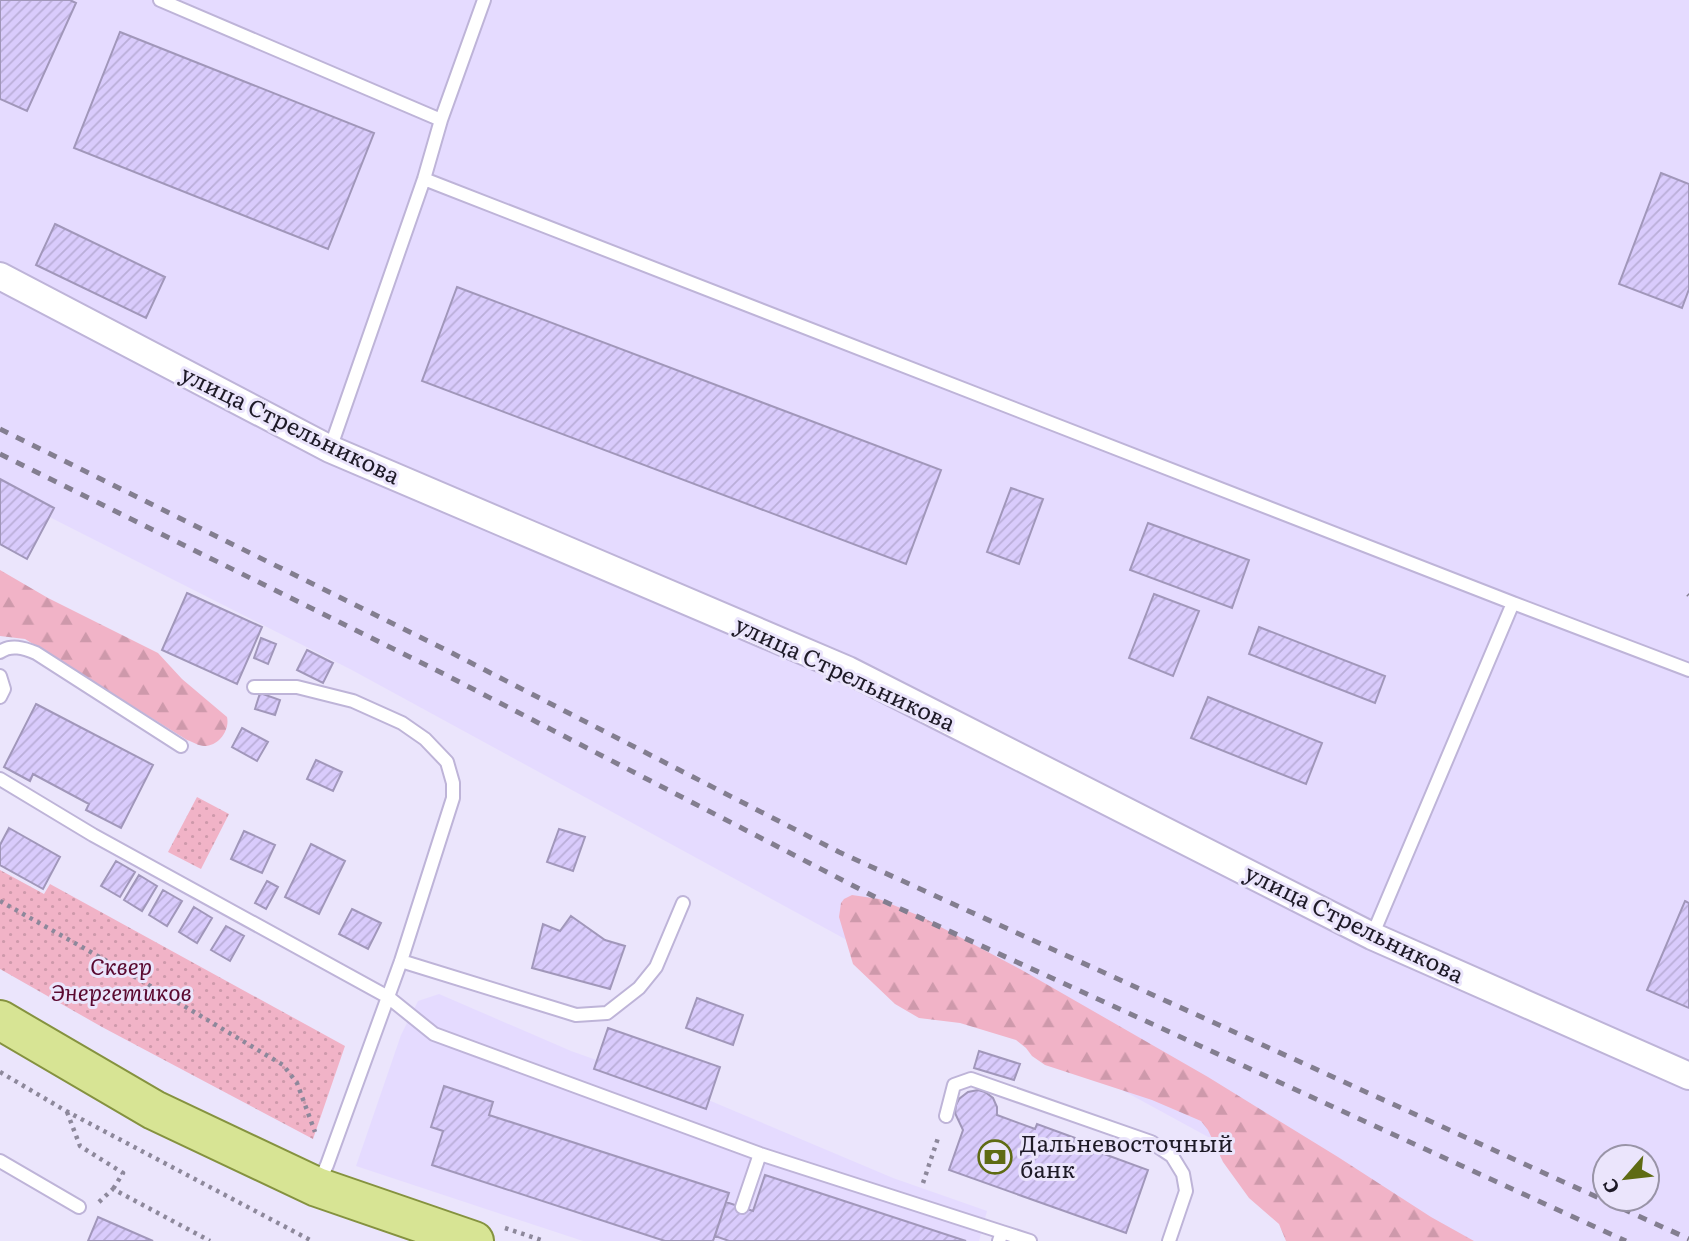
<svg xmlns="http://www.w3.org/2000/svg" width="1689" height="1241" font-family="Literata,serif">
<style>
.built{fill:#e5dbff;fill-rule:evenodd}
.grass{fill:url(#grass-dots)}
.forest{fill:url(#forest-firs)}
.building{fill:url(#building-hatch);stroke:#a197ba;stroke-width:2}
.lines{fill:none;stroke-linecap:round;stroke-linejoin:round}
.service-casing{stroke:#beb4d8;stroke-width:16}
.minor-casing{stroke:#beb4d8;stroke-width:30}
.primary-casing{stroke:#85923f;stroke-width:42}
.path{stroke:#8d889b;stroke-width:4.5;stroke-dasharray:3.5 5;stroke-linecap:butt}
.service{stroke:#fff;stroke-width:12}
.minor{stroke:#fff;stroke-width:26}
.primary{stroke:#d7e494;stroke-width:38}
.rail{stroke:#837e90;stroke-width:5;stroke-dasharray:9 9;stroke-linecap:butt}
.labels{text-anchor:middle;stroke-width:6;stroke-linejoin:round;paint-order:stroke}
.street-label{font-size:23px;fill:#1e1a27;stroke:#ebe5fc}
.park-label{font-size:23px;font-style:italic;fill:#5a0930;stroke:#ebe5fc}
.poi-label{font-size:23px;fill:#1e1a27;stroke:#ebe5fc;text-anchor:start}
</style>
<defs>
<pattern id="grass-dots" width="8" height="8" patternUnits="userSpaceOnUse" patternTransform="scale(1.75)"><rect width="8" height="8" fill="#f1b3c7"/><path d="M2 2h.1M6 6h.1" fill="none" stroke="#ce99ab" stroke-width="1.8" stroke-linecap="round"/></pattern>
<pattern id="forest-firs" width="22" height="20" patternUnits="userSpaceOnUse" patternTransform="scale(1.75)"><rect width="22" height="20" fill="#f1b3c7"/><path d="M5 1l3.5 6h-7zM16 11l3.5 6h-7z" fill="#ce99ab"/></pattern>
<pattern id="building-hatch" width="6" height="6" patternUnits="userSpaceOnUse" patternTransform="scale(1.75)"><rect width="6" height="6" fill="#d9cbfc"/><path d="M-1 1l2-2M0 6l6-6M5 7l2-2" fill="none" stroke="#baaed8"/></pattern>
</defs>
<rect width="100%" height="100%" fill="#ebe5fc"/>
<path class="built" d="M0 0H1689V1241H1399L350 669 0 492ZM1605 1157H1647V1199H1605Z
M439 994 571 1051 706 1099 893 1178 987 1211 979 1241H583L356 1166 401 1035 418 1001Z"/>
<path class="grass" d="M197 797 229 814 201 869 168 852Z
M0 870 44 894 50 884 345 1046 313 1139 102 1027 0 969Z"/>
<path class="forest" d="M0 570 48 598 158 653 182 679 227 717C230 730 219 746 204 746 199 746 193 742 187 740L25 639 0 636Z
M852 895 879 899 922 917 1020 969 1208 1077 1338 1157 1431 1217 1474 1241H1286L1279 1224 1249 1198 1223 1162 1208 1130 1201 1121 1152 1100 1045 1065 1032 1056 1026 1048 1016 1040 960 1023 919 1018 895 1004 853 964 839 917 841 903 844 899Z"/>
<path class="building" d="M0 0H70L76 3 27 111 0 99Z
M120 32 374 133 328 249 74 148Z
M1661 173 1689 184V289L1682 308 1619 284Z
M55 224 165 277 146 318 36 265Z
M457 287 941 470 906 564 422 381Z
M0 479 54 508 27 559 0 544Z
M1011 488 1043 499 1019 564 987 552Z
M1148 523 1249 560 1232 608 1130 570Z
M187 593 262 627 237 684 162 650Z
M1154 594 1199 611 1173 676 1129 658Z
M1259 627 1385 676 1375 703 1249 654Z
M261 638 276 644 268 664 254 658Z
M307 650 333 663 323 683 297 670Z
M260 693 280 700 275 715 255 709Z
M1208 697 1322 743 1306 784 1191 738Z
M36 704 153 765 121 828 86 810 89 804 33 774 30 781 4 767Z
M242 728 268 742 257 761 232 747Z
M316 760 342 772 333 791 307 779Z
M9 828 60 857 43 889 0 865V845Z
M559 829 585 837 573 871 547 862Z
M244 831 275 845 262 873 231 859Z
M311 844 345 861 319 914 285 897Z
M116 861 135 872 120 897 101 886Z
M139 875 157 886 142 911 124 900Z
M267 881 278 887 266 909 255 903Z
M163 890 182 901 167 926 149 915Z
M1685 901 1689 903V1008L1647 990Z
M194 907 212 918 197 943 179 932Z
M352 909 381 923 368 949 339 934Z
M571 916 605 940 625 946 610 989 532 968 543 924 560 931Z
M226 926 244 936 230 961 211 950Z
M697 998 743 1015 733 1045 686 1028Z
M608 1028 720 1067 706 1109 594 1069Z
M979 1051 1020 1064 1014 1080 974 1068Z
M444 1086 493 1102 489 1115 729 1193 713 1241H665L432 1165 443 1131 431 1127Z
M978 1090 985 1092 993 1098 997 1107V1115L1035 1129 1037 1124 1075 1138 1074 1143 1148 1170 1126 1233 949 1170 963 1130 955 1113 956 1105 959 1099 968 1092Z
M765 1175 966 1241H729L715 1236 726 1202 753 1211Z
M98 1217 153 1241H88Z"/>
<g class="lines">
<defs>
<path id="service" d="M160 0 441 120
M424 179 1513 603
M330 449 424 179 441 120 484 0
M0 652C11 644 24 648 36 653L181 746
M0 676 4 689 0 697
M254 687H297L353 701 402 723 425 739 447 762 453 783V798L401 961 327 1165 319 1182
M0 779 93 835 388 997 434 1034 760 1154 1002 1232
M1372 936 1513 603 1689 670
M401 961 576 1015 607 1013 639 988 656 967 683 903
M946 1116 954 1085 971 1079 1151 1142 1172 1156 1183 1174 1186 1191 1169 1241
M0 1161 79 1207
M742 1207 760 1154
M999 1241 1002 1232 1030 1241"/>
<path id="minor" d="M0 276 330 449 848 670 1372 936 1689 1076"/>
<path id="primary" d="M0 1020 154 1110 317 1187 474 1241"/>
</defs>
<use href="#service" class="service-casing"/>
<use href="#minor" class="minor-casing"/>
<use href="#primary" class="primary-casing"/>
<path class="path" d="M0 901 137 978 283 1065 297 1083 315 1132
M0 1072 66 1111 312 1241
M67 1112 80 1146 123 1173 113 1189
M923 1183 939 1135
M99 1202 113 1189 210 1241
M505 1228 544 1241"/>
<use href="#service" class="service"/>
<use href="#minor" class="minor"/>
<use href="#primary" class="primary"/>
<path class="rail" d="M0 429 448 651 839 852 1689 1239
M0 454 442 673 877 898 1626 1241
M1688 594 1689 595"/>
</g>
<defs>
<symbol id="bank-ring" viewBox="-11 -11 22 22"><circle r="9.5" fill="#ebe5fc" stroke="#5f6b14" stroke-width="1.5"/><path d="M-6-4H6V4H-6ZM0-2.3a2.3 2.3 0 1 0 0 4.6a2.3 2.3 0 1 0 0-4.6Z" fill="#5f6b14"/></symbol>
</defs>
<g fill-rule="evenodd">
<use href="#bank-ring" x="976" y="1138" width="38" height="38"/>
</g>
<g class="labels">
<g class="street-label">
<text transform="translate(290 425) rotate(26)" y="8">улица Стрельникова</text>
<text transform="translate(845 674) rotate(25)" y="8">улица Стрельникова</text>
<text transform="translate(1354 924) rotate(26)" y="8">улица Стрельникова</text>
</g>
<g class="park-label">
<text x="121" y="975">Сквер<tspan x="121" dy="26">Энергетиков</tspan></text>
</g>
<g class="poi-label">
<text x="1020" y="1152">Дальневосточный<tspan x="1020" dy="26">банк</tspan></text>
</g>
</g>
<g transform="translate(1626 1178) rotate(242)"><circle r="33" fill="#ebe5fc" stroke="#9994a7" stroke-width="2"/>
<path d="M0-5L12 26L0 18L-12 26Z" fill="#5f6b14"/>
<text y="-10" font-size="19" font-weight="bold" text-anchor="middle" fill="#1e1a27">С</text>
</g>
</svg>
